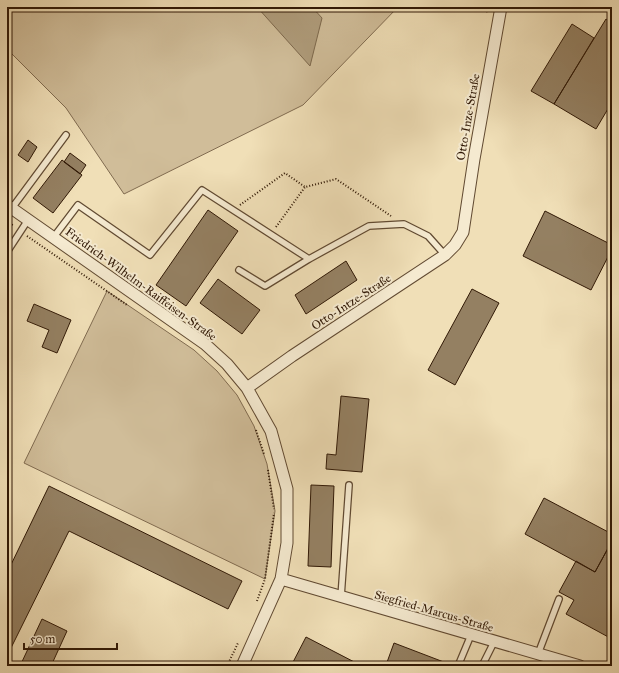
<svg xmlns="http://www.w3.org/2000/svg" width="619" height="673" font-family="'IM FELL Great Primer',serif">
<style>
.green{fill:#d0bd99;stroke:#806b50}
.water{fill:#af9c7b;stroke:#7d684c}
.building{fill:#948062;stroke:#311906}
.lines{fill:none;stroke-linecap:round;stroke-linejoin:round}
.service-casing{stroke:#614a32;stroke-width:8}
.minor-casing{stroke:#614a32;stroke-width:13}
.path{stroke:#311906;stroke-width:2;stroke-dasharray:1 2;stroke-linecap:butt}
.service{stroke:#f5ead0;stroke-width:5.5}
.minor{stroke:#f5ead0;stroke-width:11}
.labels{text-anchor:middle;stroke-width:4;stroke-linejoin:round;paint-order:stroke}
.street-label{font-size:12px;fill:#311906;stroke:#f5ead0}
</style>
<rect width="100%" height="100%" fill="#f0dfb7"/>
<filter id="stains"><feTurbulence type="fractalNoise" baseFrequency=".005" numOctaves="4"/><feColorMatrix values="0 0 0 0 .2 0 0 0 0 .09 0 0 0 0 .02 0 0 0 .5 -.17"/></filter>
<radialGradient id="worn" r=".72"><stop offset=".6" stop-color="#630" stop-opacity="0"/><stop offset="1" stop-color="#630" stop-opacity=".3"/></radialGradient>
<path class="green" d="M7 7H398L303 105 124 194 66 108 7 49Z
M107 291 194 350 217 371 237 395 254 426 267 464 275 511 265 579 24 463Z"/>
<path class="water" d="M257 7H312L322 18 310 66Z"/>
<path class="building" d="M606 19 612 23V102L596 129 554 104Z
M572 24 594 38 554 104 531 91Z
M28 140 37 147 28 162 18 155Z
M70 153 86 165 80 174 64 162Z
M62 160 82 175 53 213 33 198Z
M208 210 238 231 186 306 156 285Z
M545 211 612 245V249L591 290 523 256Z
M346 261 357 280 306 314 295 295Z
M218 279 260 310 242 334 200 303Z
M472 289 499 303 455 385 428 370Z
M34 304 71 320 57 353 42 347 49 330 27 321Z
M341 396 369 399 362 472 326 469 327 454 336 455Z
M311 485 334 486 331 567 308 566Z
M49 486 242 581 228 609 69 531 7 656V573Z
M544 498 612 534V541L595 572 525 534Z
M612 541V639L566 614 574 600 559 592 576 561 595 572Z
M42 619 67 631 51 666H20Z
M306 637 362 666H291Z
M394 643 449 664V666H390L386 665Z"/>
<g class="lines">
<defs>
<path id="service" d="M12 208 66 135
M53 238 78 205 150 255 202 190 309 259
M7 252 28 220
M239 270 265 286 309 259 369 226 404 224 428 236 445 255
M341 597 349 485
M538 654 559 599
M458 666 471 635
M482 666 494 642"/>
<path id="minor" d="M7 205 205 344 227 364 247 388 271 431 287 489V543L281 579 242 666
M247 388 292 356 445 255 455 245 463 232 474 159 501 7
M281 579 580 666"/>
</defs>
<use href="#service" class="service-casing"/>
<use href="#minor" class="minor-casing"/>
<path class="path" d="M469 7 489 12
M240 205 285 173 305 187 336 179 391 216
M7 221 14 226
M276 227 305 187
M27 236 127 305
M256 430 264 454
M268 470 274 509
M257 601 265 579 274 513
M227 666 238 643"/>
<use href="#service" class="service"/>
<use href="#minor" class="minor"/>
</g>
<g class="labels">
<g class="street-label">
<text transform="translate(468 117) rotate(-80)" y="4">Otto-Inze-Straße</text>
<text transform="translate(141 284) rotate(36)" y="4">Friedrich-Wilhelm-Raiffeisen-Straße</text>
<text transform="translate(351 302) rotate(-33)" y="4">Otto-Intze-Straße</text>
<text transform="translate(434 611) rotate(16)" y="4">Siegfried-Marcus-Straße</text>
</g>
</g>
<rect width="619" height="673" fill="none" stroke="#f0dfb7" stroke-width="24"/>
<rect x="8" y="8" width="603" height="657" fill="none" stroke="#311906" stroke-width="2"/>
<rect x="12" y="12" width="595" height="649" fill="none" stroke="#311906"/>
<path d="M24 643v6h93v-6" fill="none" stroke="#311906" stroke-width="2"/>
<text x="30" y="643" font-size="12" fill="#311906" stroke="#f5ead0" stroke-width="3" paint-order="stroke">50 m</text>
<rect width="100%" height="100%" filter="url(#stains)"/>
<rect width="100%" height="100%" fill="url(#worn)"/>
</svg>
